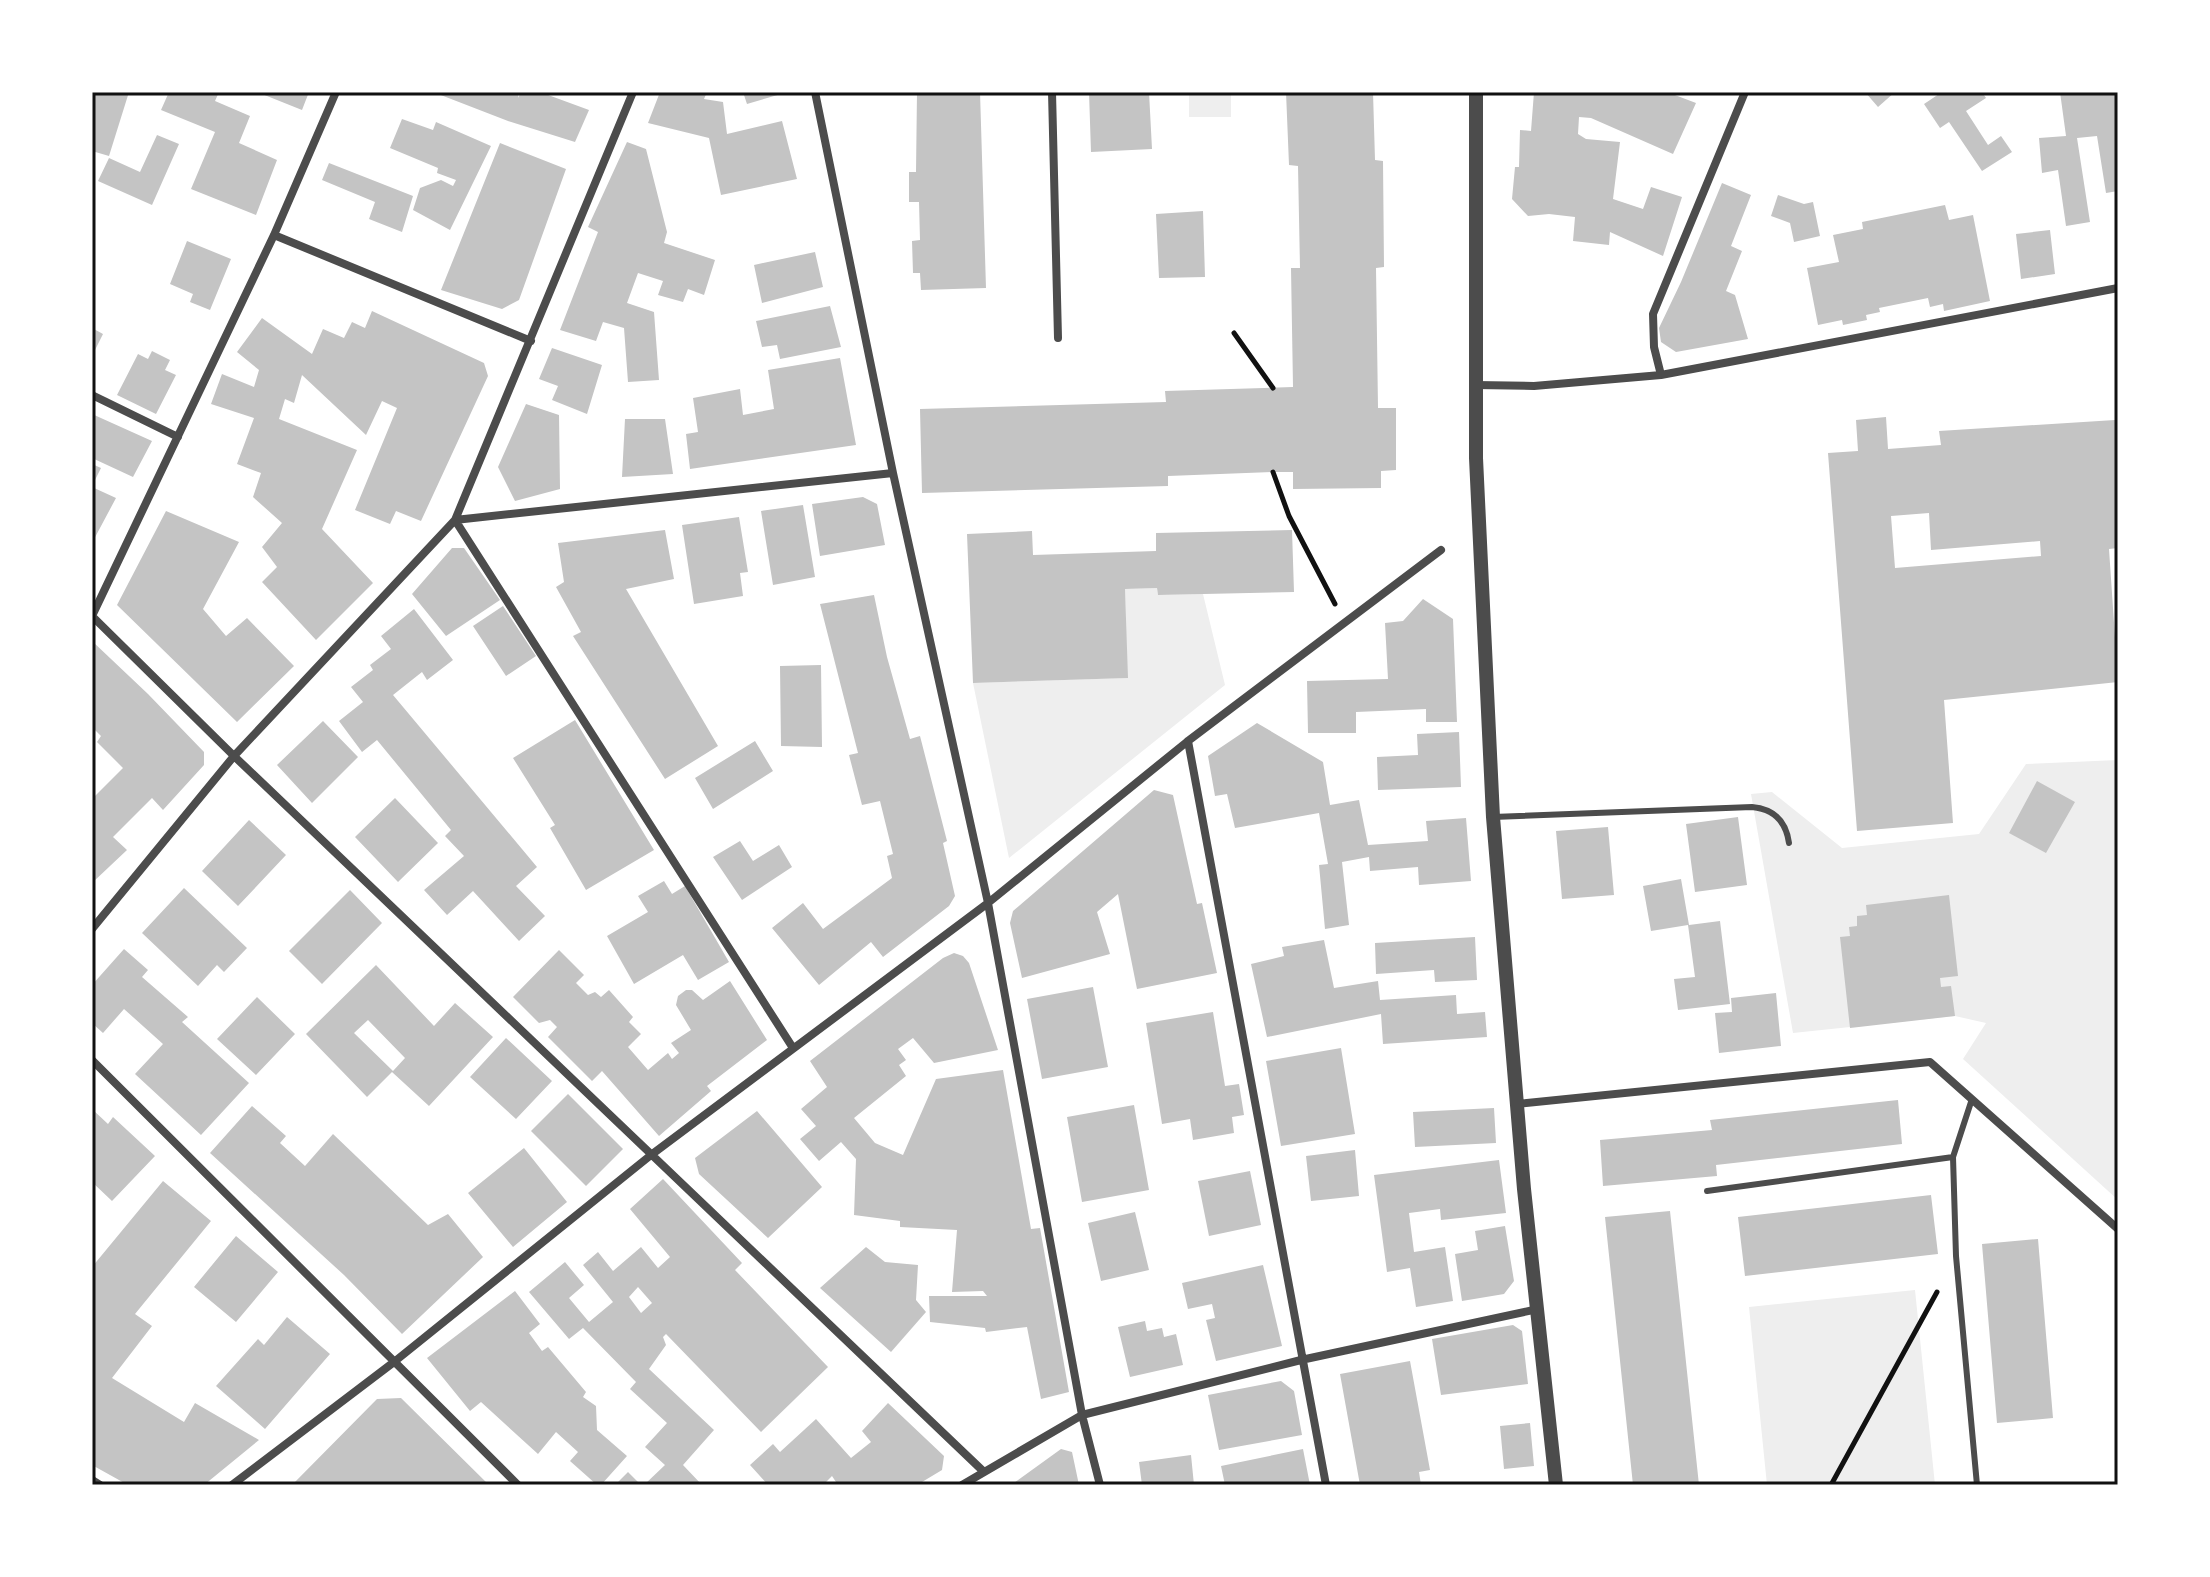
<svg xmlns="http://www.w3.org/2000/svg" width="2210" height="1577" font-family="'PT Sans',sans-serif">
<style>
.green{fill:#eee}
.building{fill:#c4c4c4;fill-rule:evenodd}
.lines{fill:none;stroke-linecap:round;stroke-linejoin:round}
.path{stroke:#111;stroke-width:5}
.service{stroke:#4c4c4c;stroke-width:6}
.minor{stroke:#4c4c4c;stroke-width:8}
.tertiary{stroke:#4c4c4c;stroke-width:14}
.neatline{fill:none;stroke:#111;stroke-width:3}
</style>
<rect width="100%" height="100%" fill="#fff"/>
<path class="green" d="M1189 92H1231V117H1189Z
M1157 588 1158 595 1203 594 1225 685 1009 858 973 683 1127 678 1125 589Z
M2118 760V1200L1963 1059 1986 1023 1955 1016 1793 1033 1751 794 1772 792 1842 848 1979 834 2026 764Z
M1915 1290 1935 1485H1767L1749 1307Z"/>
<path class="building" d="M92 92H129L109 156 92 151Z
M169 92H219L215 101 250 116 239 143 277 160 256 215 191 189 215 132 161 110Z
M257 92H309L302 110Z
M433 92H519L518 98 521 92H540L589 110 575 142 508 121Z
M660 92H707L704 99 723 102 727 134 782 121 797 179 721 195 709 138 648 123Z
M743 92H781V94L747 104Z
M917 92H980L986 288 921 290 920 273H913L912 241 920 240 919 202H909V172H916Z
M1089 92H1149L1152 149 1091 152Z
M1286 92H1373L1375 160 1383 161 1384 267 1376 268 1378 408H1396V470L1381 471V488L1293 489V472H1273L1168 476V486L922 493 920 409 1166 402 1165 391 1293 387 1291 268H1300L1298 166 1289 165Z
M1534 92H1667L1696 103 1673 154 1591 118 1579 117 1578 134 1586 139 1620 142 1613 199 1643 209 1651 187 1682 197 1663 256 1610 232 1609 245 1573 241 1575 217 1549 214 1528 216 1512 199 1515 167H1519L1520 130 1531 131Z
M1865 92H1895L1878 107Z
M1942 92H1982L1986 98 1966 111 1988 145 2001 136 2012 152 1982 171 1949 122 1940 128 1924 104Z
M2060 92H2118V191L2106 193 2097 136 2077 138 2090 222 2066 226 2058 170 2042 173 2039 138 2066 136Z
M402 119 433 130 436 122 491 146 450 230 413 210 420 188 441 180 453 186 456 180 437 173 438 168 390 148Z
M157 135 179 144 152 205 98 181 109 158 140 172Z
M627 142 646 149 667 232 664 243 715 260 704 295 688 289 683 302 658 295 663 281 638 273 627 303 654 312 659 380 628 382 624 328 603 322 596 341 560 330 598 232 588 227Z
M500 143 566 169 519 300 502 309 441 290Z
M329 163 413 196 402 232 369 219 375 202 322 180Z
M1722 183 1751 195 1731 246 1742 251 1726 291 1735 295 1748 339 1676 352 1661 342 1659 328 1681 282Z
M1778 195 1804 204 1813 202 1820 236 1794 242 1790 223 1771 216Z
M1945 205 1949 220 1973 215 1990 301 1944 311 1943 304 1930 307 1928 298 1879 308 1880 312 1866 315 1867 320 1843 325 1842 320 1818 325 1807 268 1839 262 1833 235 1863 229 1862 222Z
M1203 211 1205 277 1159 278 1156 214Z
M2050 230 2055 274 2021 279 2016 234Z
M187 241 231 259 210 310 190 302 193 294 170 284Z
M815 252 823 287 762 303 754 265Z
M830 306 841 347 780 359 777 345 762 347 756 321Z
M372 311 484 363 488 376 421 521 396 511 390 524 355 510 397 408 382 401 366 435 302 375 294 403 285 399 279 419 357 450 322 529 373 583 316 640 262 582 277 567 262 547 282 523 253 497 261 473 237 464 254 418 211 404 222 374 254 387 259 370 237 352 262 318 312 354 323 329 344 338 352 322 365 328Z
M92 328 103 334 92 356Z
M552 348 602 365 587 414 552 400 558 386 539 379Z
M152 351 170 360 165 370 176 375 156 414 117 395 138 354 148 359Z
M840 358 856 445 690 469 686 434 698 432 693 398 740 389 743 415 774 409 768 370Z
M526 404 559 415 560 489 515 501 498 467Z
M92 414 152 441 133 477 92 458Z
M1886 417 1888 449 1941 445 1939 431 2115 420 2118 450V548L2109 549 2118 682 1944 700 1953 823 1857 831 1828 453 1858 451 1856 420ZM1929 513 1931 550 2040 541 2041 556 1895 568 1891 516Z
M625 419H665L673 474 622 477Z
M92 464 101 468 92 486Z
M92 487 116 498 92 543Z
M863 497 877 504 885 545 820 556 812 504Z
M803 505 815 577 773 585 761 511Z
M166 511 239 542 203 609 226 636 247 618 294 666 237 722 117 605Z
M739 517 748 572 740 573 743 596 694 604 682 525Z
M665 530 674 579 626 589 718 746 665 779 573 636 581 632 556 587 564 582 558 543Z
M1292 530 1294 592 1158 595 1157 588 1125 589 1128 678 973 683 967 534 1032 531 1033 555 1156 551V533Z
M452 548H464L500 600 446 636 412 594Z
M874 595 887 657 910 739 920 736 947 841 943 843 955 896 949 906 883 957 871 942 819 985 772 928 803 903 823 929 892 878 887 856 893 854 880 801 862 805 849 755 858 753 820 604Z
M1423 599 1453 619 1457 722H1426V709L1356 712V733H1308L1307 681 1388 679 1385 623 1403 621Z
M503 606 536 656 506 676 473 626Z
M414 609 453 660 427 680 422 672 393 695 537 867 516 886 545 916 519 941 473 891 447 915 424 890 464 856 445 836 451 830 377 740 362 752 339 721 363 702 351 687 373 670 370 665 391 649 381 636Z
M92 641 148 694 204 752V765L163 810 152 798 113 837 127 850 92 883V821L94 819 92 799 123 768 97 742 101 736 92 727Z
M821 665 822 747 781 746 780 666Z
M575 720 654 850 586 890 550 828 555 825 513 758Z
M323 721 358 757 312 803 277 765Z
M1257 723 1323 762 1330 805 1359 800 1368 845 1428 841 1426 821 1466 818 1471 881 1419 885 1418 867 1370 871 1369 857 1342 862 1349 925 1325 929 1319 865 1328 864 1319 813 1235 828 1227 794 1215 796 1208 756Z
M1459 732 1461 787 1378 790 1377 757 1418 755 1417 734Z
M755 741 773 771 713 809 695 778Z
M2037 781 2075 802 2046 853 2009 833Z
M1154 790 1173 795 1197 904 1202 903 1217 973 1137 989 1118 894 1097 912 1110 954 1022 978 1010 923 1013 911Z
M395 798 438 843 398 882 355 837Z
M1738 817 1747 885 1695 892 1686 824Z
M249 820 286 855 238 906 202 871Z
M1608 827 1614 895 1562 899 1556 831Z
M740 841 753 861 779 845 792 867 742 900 713 857Z
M1681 879 1689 925 1720 921 1730 1004 1678 1010 1674 979 1695 977 1688 925 1651 931 1643 886Z
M664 881 672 894 685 886 729 962 698 980 683 955 634 984 607 936 648 912 638 896Z
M184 888 247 948 224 972 217 965 198 986 142 933Z
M350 890 382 923 322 984 289 951Z
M1949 895 1958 976 1940 978 1941 987 1951 986 1955 1016 1850 1028 1840 937 1850 936 1849 927 1857 926V916L1867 915 1866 905Z
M1475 937 1477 980 1435 982 1434 970 1376 974 1375 943Z
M1324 940 1334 988 1378 981 1380 1000 1456 995 1457 1014 1485 1012 1487 1037 1383 1044 1381 1014 1267 1037 1251 964 1284 956 1282 947Z
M124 949 148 970 142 977 188 1017 182 1022 249 1083 201 1135 135 1074 163 1044 124 1009 103 1033 92 1023V985Z
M559 950 584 975 576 983 588 995 595 992 601 997 609 990 633 1017 629 1022 641 1034 628 1047 648 1070 668 1053 672 1059 679 1053 671 1043 691 1030 676 1005 678 996 686 990H692L703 1000 730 981 767 1040 707 1086 711 1091 659 1136 602 1071 592 1081 548 1037 557 1027 550 1020 539 1023 513 997Z
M954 953 963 956 969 963 998 1050 934 1063 913 1038 898 1049 906 1060 899 1065 906 1076 854 1118 875 1143 903 1155 936 1079 1003 1070 1031 1229 1040 1228 1069 1392 1041 1399 1027 1327 986 1332 985 1328 930 1322 929 1296H987L983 1291 952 1292 957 1230 900 1227V1221L854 1215 856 1159 841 1142 819 1161 800 1139 816 1126 801 1109 827 1087 810 1061 943 958Z
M376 965 434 1026 455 1003 493 1037 429 1106 392 1072 367 1097 306 1034ZM368 1020 405 1058 393 1071 354 1033Z
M1093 987 1108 1067 1042 1079 1027 999Z
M1776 993 1781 1046 1719 1053 1715 1013 1732 1012 1731 998Z
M257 997 295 1034 256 1075 217 1039Z
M1213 1012 1225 1086 1239 1084 1244 1115 1232 1117 1234 1133 1193 1140 1190 1119 1162 1124 1146 1023Z
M506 1038 552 1081 516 1119 470 1077Z
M1341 1048 1355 1134 1281 1146 1266 1061Z
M568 1094 623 1149 586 1186 531 1131Z
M1898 1100 1902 1144 1716 1165 1717 1176 1603 1186 1600 1140 1712 1130 1710 1120Z
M1134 1105 1149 1190 1082 1202 1067 1117Z
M252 1106 286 1136 280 1143 305 1166 333 1134 428 1225 448 1214 483 1257 402 1334 344 1275 210 1153Z
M1494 1108 1496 1143 1415 1147 1413 1112Z
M92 1109 108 1124 113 1117 155 1156 112 1201 92 1182Z
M757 1111 822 1187 768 1238 699 1174 695 1158Z
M524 1148 567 1202 513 1247 468 1193Z
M1355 1150 1359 1196 1311 1201 1306 1156Z
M1499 1160 1506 1213 1441 1220 1440 1209 1409 1213 1414 1252 1445 1247 1453 1301 1416 1307 1410 1268 1387 1272 1374 1175Z
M1250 1171 1261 1225 1209 1236 1198 1181Z
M663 1179 742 1263 735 1270 828 1367 761 1432 666 1334 663 1337 666 1345 649 1369 714 1430 683 1465 702 1485H644L665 1465 645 1447 667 1423 630 1389 636 1382 583 1328 569 1339 529 1292 565 1262 584 1285 569 1298 589 1322 613 1302 583 1265 598 1252 613 1271 641 1247 658 1268 670 1257 630 1209ZM638 1287 652 1303 641 1313 629 1297Z
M163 1181 211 1221 135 1314 152 1326 112 1378 184 1422 195 1403 259 1440 204 1485H128L92 1465V1267Z
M1931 1195 1938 1254 1745 1276 1738 1217Z
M1670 1211 1699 1485H1633L1605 1217Z
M1135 1212 1149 1270 1101 1281 1088 1223Z
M1505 1226 1514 1281 1504 1294 1462 1301 1455 1254 1478 1250 1475 1231Z
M236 1236 278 1272 236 1322 194 1287Z
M2038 1239 2053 1418 1997 1423 1982 1244Z
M866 1247 885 1262 918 1265 916 1300 926 1312 891 1352 820 1288Z
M1263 1265 1282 1346 1216 1361 1206 1320 1215 1318 1212 1304 1188 1309 1182 1283Z
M515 1291 540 1324 529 1333 542 1351 548 1347 586 1392 583 1397 596 1406 597 1430 627 1456 601 1485H597L570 1461 578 1452 556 1432 538 1454 481 1402 470 1411 427 1358Z
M287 1317 330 1354 265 1429 216 1386 258 1339 264 1345Z
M1145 1321 1147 1331 1162 1328 1164 1337 1176 1334 1183 1365 1130 1377 1118 1327Z
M1513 1325 1522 1331 1528 1384 1441 1395 1432 1339Z
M1410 1361 1430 1470 1419 1472 1421 1485H1360L1340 1374Z
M1281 1381 1294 1391 1302 1435 1219 1450 1208 1395Z
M401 1398 489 1485H292L377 1399Z
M888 1403 944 1456 942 1470 917 1485H838L832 1476 823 1485H768L750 1465 773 1444 780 1452 816 1419 851 1458 871 1442 862 1431Z
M1530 1423 1534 1466 1504 1469 1500 1426Z
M1061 1449 1072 1452 1079 1485H1011Z
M1303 1449 1310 1485H1225L1221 1466Z
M1191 1455 1194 1485H1142L1139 1462Z
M628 1472 641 1485H615Z"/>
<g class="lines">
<path class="path" d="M1234 333 1273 388
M1273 472 1289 516 1335 604
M1831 1485 1937 1292"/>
<path class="service" d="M1493 817 1752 807C1774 809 1786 821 1789 843
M1972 1099 1953 1157 1956 1256 1977 1485
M1707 1191 1953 1157"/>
<path class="minor" d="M815 92 893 473 988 903 1082 1415 1100 1485
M1052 92 1058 338
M274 235 531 341
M1661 375 1654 347 1653 314 1745 92
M1475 385 1534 386 1661 375 2118 288
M92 395 178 437
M92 616 234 756 983 1471
M92 616 274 235 336 92
M1188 741 1326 1485
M92 929 234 756 455 520 633 92
M793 1048 455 520 893 473
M92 1060 518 1485
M1517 1104 1930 1062 2118 1229
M92 1480 100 1485
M232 1485 394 1362 651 1155 988 903 1188 741 1441 550
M962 1485 1082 1415 1301 1360 1538 1309"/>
<path class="tertiary" d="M1476 92V458L1493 817 1524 1189 1556 1485"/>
</g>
<rect width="2210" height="1577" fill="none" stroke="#ffffff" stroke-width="188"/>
<rect x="94" y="94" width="2022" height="1389" class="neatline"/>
</svg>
